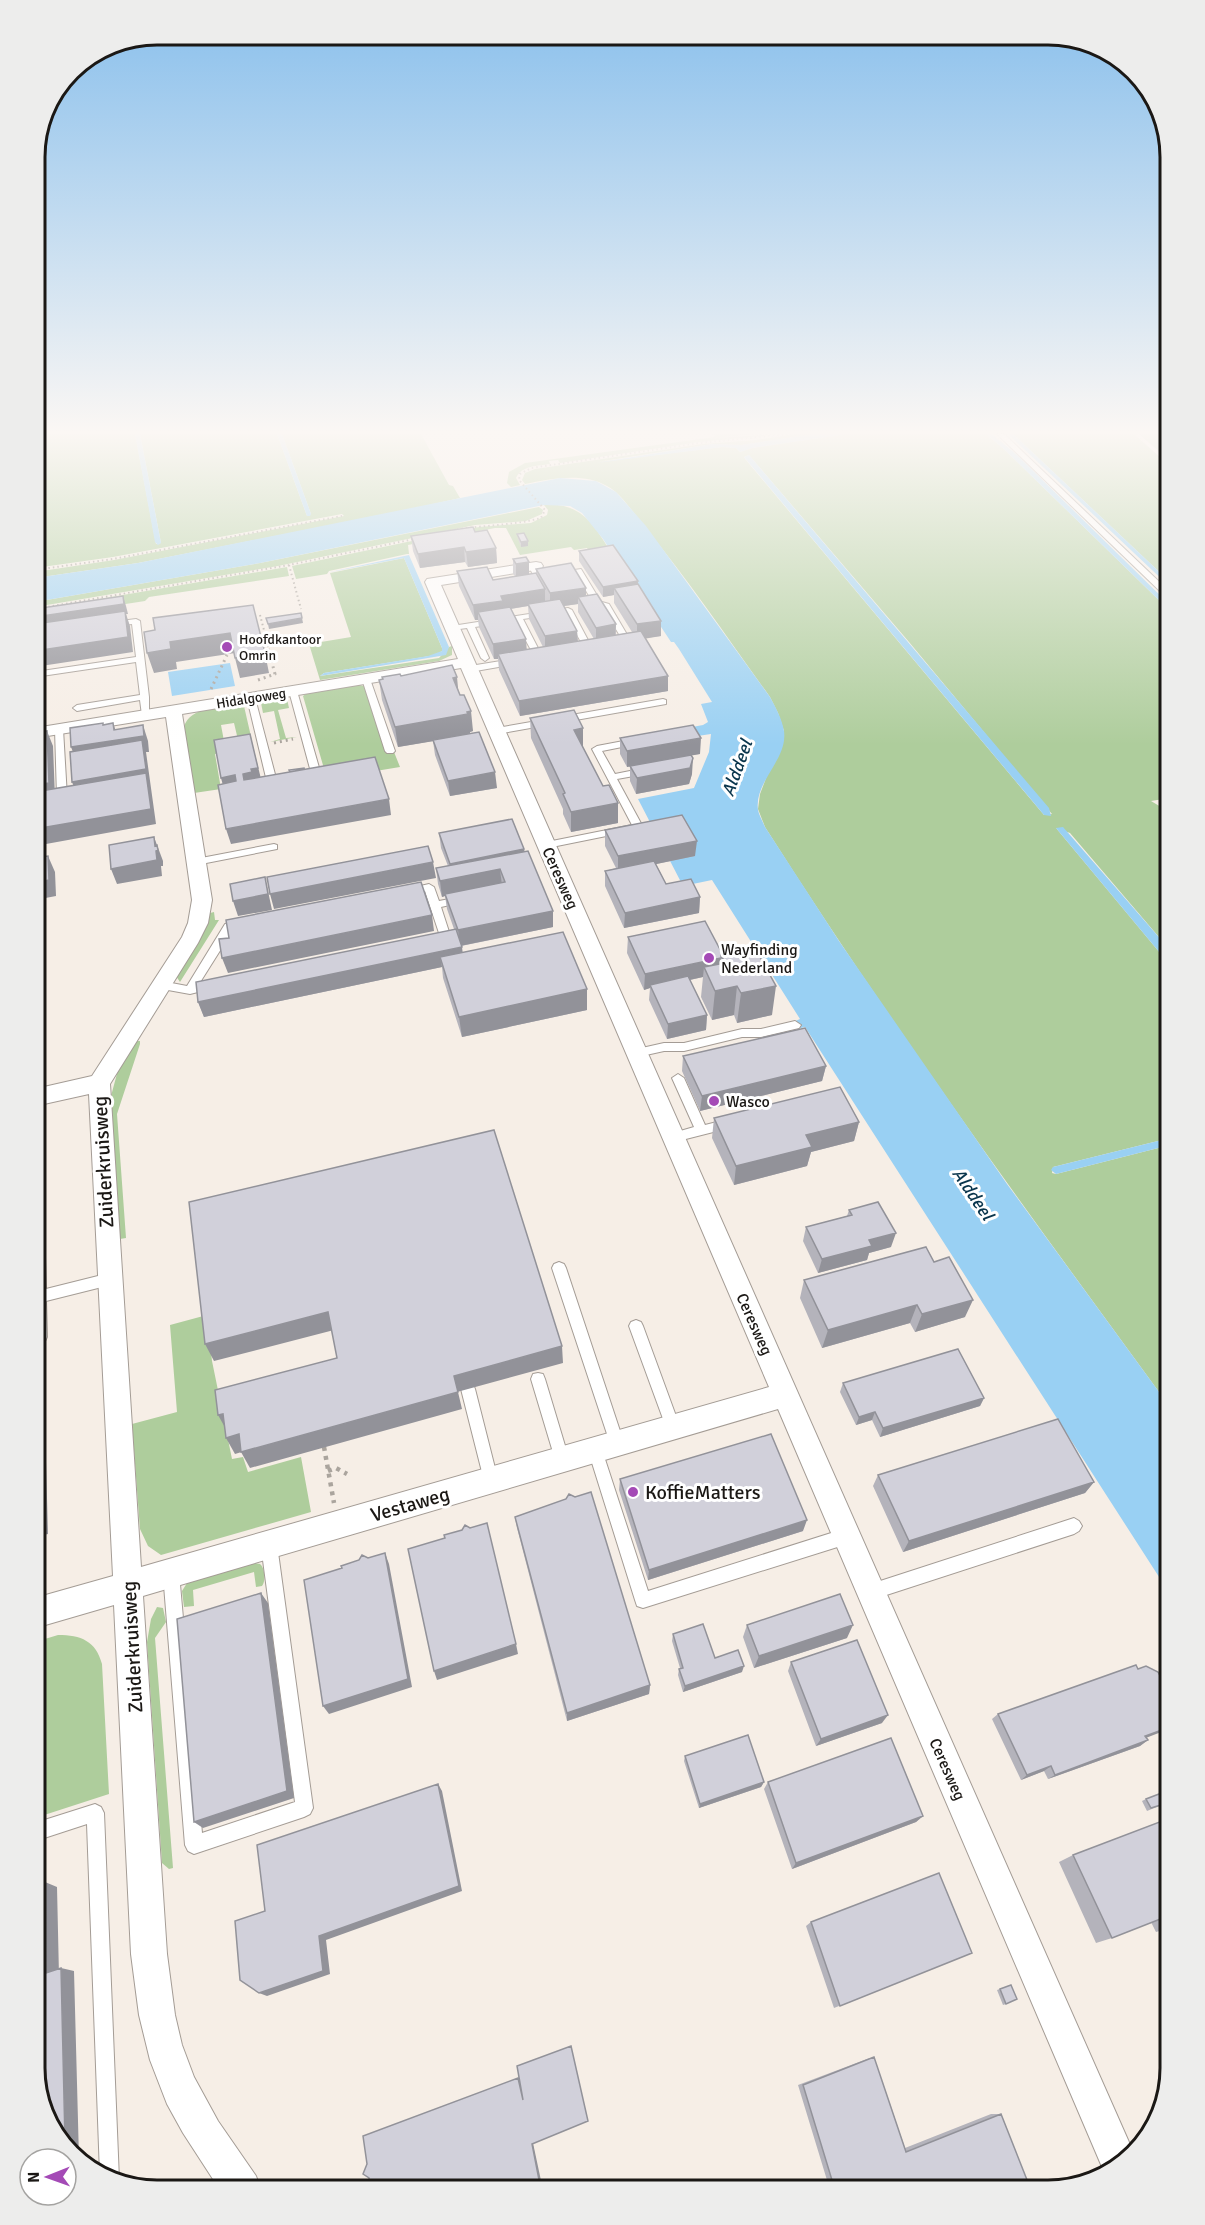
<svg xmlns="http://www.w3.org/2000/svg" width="1205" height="2225" font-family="Signika,sans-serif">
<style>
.green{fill:#aecd9c;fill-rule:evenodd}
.water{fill:#99d0f3}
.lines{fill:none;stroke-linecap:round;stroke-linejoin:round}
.lane-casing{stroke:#a49c95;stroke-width:2}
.street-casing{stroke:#a49c95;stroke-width:2}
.path-far2{stroke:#aaa49d;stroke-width:2;stroke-dasharray:1.5 3;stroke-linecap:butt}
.path-far1{stroke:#aaa49d;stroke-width:3;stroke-dasharray:2 4;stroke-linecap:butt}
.path{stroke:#aaa49d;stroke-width:4.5;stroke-dasharray:4 5;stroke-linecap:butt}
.lane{fill:#fff;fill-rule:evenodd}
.street{fill:#fff;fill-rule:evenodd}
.wall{fill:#b4b3bb;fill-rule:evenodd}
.shaded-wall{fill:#929299}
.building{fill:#d1d0da;stroke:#929299;stroke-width:1.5}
.poi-dot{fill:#a44ab6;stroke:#fff;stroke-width:2}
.labels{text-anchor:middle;stroke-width:6;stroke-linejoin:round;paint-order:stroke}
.far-poi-label{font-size:14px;fill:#1b1815;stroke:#fff;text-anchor:start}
.far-street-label{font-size:14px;fill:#1b1815;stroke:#fff}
.street-label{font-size:16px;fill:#1b1815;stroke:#fff}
.poi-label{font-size:16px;fill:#1b1815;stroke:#fff;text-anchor:start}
.water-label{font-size:18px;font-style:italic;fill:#09354c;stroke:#fff}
.near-street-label{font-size:20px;fill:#1b1815;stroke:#fff}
.near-poi-label{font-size:20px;fill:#1b1815;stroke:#fff;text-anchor:start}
.rim{fill:none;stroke:#1b1815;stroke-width:3}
</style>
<rect width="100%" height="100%" fill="#f6eee6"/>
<path class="green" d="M35 434H135L156 544 161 543 140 434H277L307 516 311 514 282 434H421L449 485 453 486 460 498 398 512 138 563 35 578V572L114 560 344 516 342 514 113 557 35 568Z
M714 434H753L714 438 781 434 699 442 560 463 558 460 549 461 550 464C538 466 522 465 516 478L520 485 511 487 507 483 509 472 525 463 715 437Z
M796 434H814L741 445 712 444 597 462 722 447 736 448 740 452 752 448 847 434H986L1005 450 1170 611V798L1151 801 1161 807 1170 803V819L1165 823 1170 829V950L1070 833 1056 828 1170 965V1138L1053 1167 1052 1173 1056 1174 1170 1145V1407C1031 1217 891 1026 765 827L758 809 760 794 784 731 778 713 770 697C729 640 689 581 644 526 633 513 622 494 607 486 583 472 550 479 525 484L522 480 525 473 535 469 703 444 756 440ZM749 455 909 642 1052 814 1044 815 746 460 744 457Z
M1013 434H1134L1170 466V582Z
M1139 434H1170V461Z
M544 505C582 502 594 525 612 554L593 557 587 548 574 550 571 547 520 555 506 528H495L408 545 409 554H407L329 571 327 574 296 579 292 566 479 527 531 523 547 515 548 510Z
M539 507 543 510 542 514 526 521 475 525 278 566 35 607V602L260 563Z
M404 558 442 648V651L436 655 324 673 320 676 439 658 449 647 452 646V655L439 661 320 680 309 644 351 637 330 573Z
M287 567 289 576 149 597 145 601 35 618V610Z
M359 685 364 686 386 753 394 752 400 767 327 779 303 696 307 693Z
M282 697 287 699 289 708 278 710 286 738 297 737 270 742 280 739 274 711 263 713 261 703 264 700Z
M240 704 244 706 252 741 239 744 234 723 221 725 226 752 215 754 221 789 194 793 184 727C190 706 222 707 240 704Z
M214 912 215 920H219L180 982 176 976 207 923 210 913Z
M136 1041H140V1044L117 1114 126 1238 120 1239 111 1096 118 1070Z
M207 1315 212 1361 232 1459 243 1457 248 1472 301 1457 311 1512 161 1555 148 1546 140 1529 132 1424 177 1412 170 1325Z
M254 1563 260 1564C265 1568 266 1581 262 1586L256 1587 254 1572 193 1590 194 1606 184 1607 182 1591 187 1583Z
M157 1607 163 1608 166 1622 155 1638 173 1868 169 1869 162 1863 147 1642 151 1619Z
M58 1635C81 1635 96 1641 102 1664L109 1794 35 1818V1642Z"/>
<path class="water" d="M135 434H140L161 543 158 545 155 542Z
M277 434H282L311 514 310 516H307Z
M814 434H847L752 448 740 452 736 448 722 447 596 463 712 444 741 445Z
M986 434H992L1017 455 1170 605V611L1005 450Z
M1008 434H1013L1170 582V587Z
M749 455 1049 808 1051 816 1044 815 744 457Z
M560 478 596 481 616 492 646 526 770 697C776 708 782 719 784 731 788 760 754 781 758 810 759 815 763 822 765 827L839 941 1007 1184 1170 1407V1594L805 1027 797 1029 793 1022 800 1019 712 880 683 886 638 799 694 788 709 752 711 734 670 740 665 732 703 725 708 722 701 704 712 702 679 649 674 642H671L603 539 582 513 570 506 544 505 260 563 35 602V578L138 563Z
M409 555 449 647 446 655 320 676 324 673 428 656 442 651V648L404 558 326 573Z
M230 663 235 686 172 696 168 672Z
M1063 827 1170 950V965L1056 828Z
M1170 1138V1145L1056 1174 1051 1170 1053 1167Z"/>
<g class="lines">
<defs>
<path id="lane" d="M997 434H1004L1170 592V598H1167Z
M530 565H536L541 575 581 569 598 597 591 599 576 574 539 580H536L529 567Z
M602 602 609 604 632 643 631 645 622 646 618 644 623 641 601 604Z
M568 608 572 610 589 642 588 644H582L565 613 523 619 539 650 535 652 531 650 515 621 475 627 489 658 485 661 481 658 467 628 452 630 448 628 452 626Z
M136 619 140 621 149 697V717H143L142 715 140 700 77 711 73 708 77 705 140 695 136 662 35 677V672L136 657 132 624 113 626 109 624 113 622Z
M513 659 517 662 516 664 470 672 466 669 470 666Z
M366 676 370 679 395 751 393 753H387L385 751 362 679Z
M293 688 297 691 322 778 320 780 312 782 307 779 312 776 289 691Z
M251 695 255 698 277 782 280 783V787L273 789 268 786 247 698Z
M663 699 666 700V704L497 734 493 731 497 728Z
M59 726 63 729 67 797 62 800 57 797 55 729Z
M634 739 637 740V744L602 751 615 774 645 768 650 771 645 774 617 779 643 827 641 829 547 848 544 847 542 845 547 842 632 825 592 749 597 746Z
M274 844 277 845V849L196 865 191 862 196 859Z
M429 884 434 887 439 901 460 897 465 900 464 902 441 907 451 938 450 941 436 944 431 940 432 937 440 936 425 891 407 895 402 892 403 890Z
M243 920 248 924 247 927 233 930 199 984 204 988 202 991 190 994 157 988 156 985 161 981 187 986 225 924Z
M795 1021 801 1025 799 1028 761 1037H742L684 1051H664L637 1057 631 1053 633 1050 664 1043H684L742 1029H761Z
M678 1074 684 1078 705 1125 729 1119 733 1121 735 1124 733 1127 674 1142 670 1140 668 1137 670 1134 694 1127 672 1078Z
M35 1128 39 1130 41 1133 46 1289 110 1273 115 1275 117 1279 115 1283 110 1285 46 1301 47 1337 45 1341 35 1344Z
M559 1262 564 1264 566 1268 624 1443 622 1448 617 1450 612 1448 610 1443 552 1268 554 1264Z
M636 1320 641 1322 643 1326 680 1427 678 1432 673 1434 668 1432 666 1427 629 1326 631 1322Z
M538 1373 543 1374 545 1379 569 1459 567 1464 562 1466 557 1464 555 1459 531 1379 533 1374Z
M468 1382 473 1384 475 1389 498 1480 496 1485 491 1487 486 1485 484 1480 461 1389 463 1384Z
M595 1443 600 1445 602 1450 648 1591 847 1528 852 1531 855 1536 852 1541 847 1544 643 1608 637 1606 635 1600 588 1450 590 1445Z
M1074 1518 1079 1521 1082 1526 1079 1531 1074 1534 871 1600 865 1598 863 1592 865 1586 871 1584Z
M269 1537 274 1540 277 1545 313 1808 310 1814 304 1817 194 1854 188 1851 185 1845 163 1573 165 1567 171 1565 177 1567 179 1573 202 1833 295 1802 261 1545 264 1540Z
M95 1804 101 1807 104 1813 119 2180 100 2174 87 1824 35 1841V1823Z"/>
<path id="street" d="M536 562 541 563 543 566 541 569 441 585 1132 2149 1105 2174 778 1409 143 1596 167 1954 175 2015 182 2045 194 2077 218 2121 256 2176 261 2190H220L183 2133 167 2104 150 2060 139 2015 131 1954 114 1605 35 1628V1598L113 1576 89 1094 35 1106V1089L92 1076 182 937 188 923 192 900 166 717 35 738V728L458 659 425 582 427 579ZM461 668 769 1387 141 1567 110 1084 198 943 208 923 212 900 182 714Z"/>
</defs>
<use href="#lane" class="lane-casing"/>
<use href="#street" class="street-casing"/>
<path class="path-far2" d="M448 531C479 525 511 526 541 518L545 510 519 480 520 474 531 468 700 443 789 434
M289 565 301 609
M35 570 113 559 342 516
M35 609 289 565 414 539
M260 615 269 649"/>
<path class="path-far1" d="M258 680 275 674 268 648
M211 689 227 655
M274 743 293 739"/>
<path class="path" d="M324 1447 334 1503
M328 1471 336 1468 347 1474"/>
<use href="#lane" class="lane"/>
<use href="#street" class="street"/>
</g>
<path class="wall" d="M475 532 496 548 497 563 468 567 465 562 420 568 413 551 411 536Z
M517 534 528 546 521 547 518 539Z
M579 551 638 581V585L661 636 645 638 668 691 520 716 499 670 498 659H494L479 627 478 620H475L459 586 457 571 493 580 515 576 513 574V559L529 574 536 573V569L586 588V596L616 624V635L632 632 614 603V595L603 597 579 561ZM578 604V612L594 639 578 641 577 631 564 606ZM528 606 529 619 543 647 527 650 511 609Z
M401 676 459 692 473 731 470 732V734L497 788 450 796 435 755 433 741 398 747 382 700 379 680Z
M530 718 583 748 618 823 571 832 563 814V809L531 738Z
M620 738 700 754 691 755 692 774 689 784 636 794 630 781V766L627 767 620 754Z
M605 830 695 856 656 864 666 884 700 897 699 913 624 928 605 886V871L616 868 605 846Z
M439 833 524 849 553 927 461 946 462 953 587 989V1010L462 1037 443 978 442 967 204 1017 198 1002 454 929 447 909 445 896 442 897 438 884 436 868 448 866 441 848Z
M628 937 723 955 772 1015 737 1023 734 1015 712 1020 701 997 703 977 690 980 707 1015 706 1030 667 1039 649 1000 650 988 644 990 627 953Z
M683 1056 826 1066 822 1081 700 1111 682 1071Z
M714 1118 859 1122 854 1141 811 1152 807 1166 734 1185 712 1138Z
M849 1210 891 1247 869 1253 867 1260 818 1273 803 1241 806 1227 847 1216Z
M926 1247 965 1317 915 1332 910 1323 822 1348 800 1298 804 1280Z
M843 1383 984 1398 980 1406 880 1437 872 1420 856 1425 840 1392Z
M878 1475 1094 1482 1085 1493 903 1552 873 1486Z
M620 1479 803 1531 648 1580 619 1490Z
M566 1499 650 1685 649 1694 567 1721 517 1528 515 1517Z
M747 1625 847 1638 754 1668 743 1637Z
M673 1634 715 1658 742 1672 683 1692 678 1675 679 1669 680 1668 672 1641Z
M791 1662 882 1723 816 1746 788 1671Z
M998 1714 1146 1738 1148 1740 1140 1746 1048 1779 1044 1771 1021 1780 992 1719Z
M685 1756 764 1782 761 1787 699 1808 684 1761Z
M768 1782 923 1816 916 1822 792 1869 764 1789Z
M1146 1799 1164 1804 1147 1811 1142 1801Z
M1170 1818V1928L1156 1932 1151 1922 1112 1938 1096 1943 1059 1862 1073 1855Z
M811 1922 972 1953 834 2008 806 1926Z
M1011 1985 1006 2004 1003 2005 997 1990Z
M874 2057 905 2148 991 2114H1001L1031 2190H830L798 2085 867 2059Z"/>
<path class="shaded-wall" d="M528 541V546L521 547V542Z
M464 547 465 562 420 568 418 554Z
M496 548 497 563 468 567 466 552Z
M529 562V577L516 579V564Z
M638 581V591L614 588V595L603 597V587Z
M586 588V603L578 597V604L550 608V593Z
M545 589V604H528V606L504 610 478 612V620H475L473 605 501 596Z
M123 596 126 606 128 614H126L130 626 133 652 41 666 35 651V617Z
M302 618 303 623 269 629 268 624Z
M661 621V636L637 640V624Z
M616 624 615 640 596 643V628Z
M577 631 578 646 545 651V636Z
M230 633 235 653 176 662 177 669 154 673 147 653 170 642Z
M526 639 527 654H498V659H494L493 644Z
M265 653 269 673 240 678 235 658Z
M668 676V691L520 716 519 701Z
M457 677 459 698 453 678Z
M471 711 473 731 470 732V735L398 747 395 727Z
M113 723 119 740 143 725 148 741 149 752H146L156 824 35 846V829L78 797 72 782 77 762 71 747 114 730Z
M583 728V749L574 730Z
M47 731 53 746 55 798 35 802V785Z
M250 734 262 783 248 796 243 774 251 769Z
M701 738 700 754 627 767V751Z
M693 758 692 774 689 784 636 794 637 778Z
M495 772 497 788 450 796 448 781Z
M235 775 240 791 225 793 221 778Z
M389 799 391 815 231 844 226 829Z
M618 803V823L571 832V812Z
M154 837 163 861V866H161L162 876 117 884 111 869 155 846Z
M697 841 695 856 618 872V856Z
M524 849 525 865 500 870 502 885 445 894V896L442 897 440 881 452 879 450 864Z
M48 856 55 872 56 896 35 900V883Z
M433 862 436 878 274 909 270 894Z
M265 877 272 910 238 916 233 901Z
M700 897 699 913 624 928 625 913Z
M553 911V927L460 946 458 930Z
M432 915 434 931 228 973 222 958Z
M462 947 464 963 440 957 442 967 204 1017 198 1002Z
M721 958 719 973 704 967 703 977 652 988 650 985V988L644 990 645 974Z
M737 986 734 1015 712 1020 715 991Z
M776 986 772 1015 737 1023 741 993Z
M587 989V1010L462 1037 459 1017Z
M707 1015 706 1030 667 1039 668 1024Z
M826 1066 822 1081 700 1111 702 1096Z
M859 1122 854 1141 811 1152 807 1166 734 1185 736 1166 806 1135Z
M896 1233 891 1247 869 1253 867 1260 818 1273 822 1259 869 1240Z
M973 1300 965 1317 915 1332 922 1314Z
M917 1305 910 1323 822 1348 828 1330Z
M328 1312 334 1330 214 1361 205 1344Z
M562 1346 563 1363 457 1392 454 1376Z
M458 1392 462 1409 250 1468 241 1452Z
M984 1398 980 1406 880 1437 883 1428Z
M875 1412 872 1420 856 1425 859 1417Z
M223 1414 227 1431 218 1415Z
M239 1434 248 1450 235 1454 226 1438Z
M35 1448 46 1462 48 1534 35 1537Z
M1094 1482 1085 1493 903 1552 909 1541Z
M807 1520 803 1531 648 1580 649 1570Z
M385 1553 389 1564 412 1687 329 1714 323 1706Z
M261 1593 268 1603 294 1798 203 1828 194 1822Z
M853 1625 847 1638 754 1668 759 1656Z
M516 1644 518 1654 437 1680 434 1671Z
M744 1666 742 1672 683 1692 685 1686Z
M650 1685 649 1694 567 1721V1713Z
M888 1715 882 1723 816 1746 821 1739Z
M1170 1727 1169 1729 1138 1741 1145 1736Z
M1148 1740 1140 1746 1048 1779 1055 1775Z
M1051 1766 1044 1771 1021 1780 1027 1775Z
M764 1782 761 1787 699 1808 700 1804Z
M438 1784 442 1791 462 1891 326 1940 330 1974 267 1996 259 1993 319 1936Z
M923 1816 916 1822 792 1869 796 1863Z
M45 1882 57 1887 59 1976 46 1973Z
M61 1968 74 1971 79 2158 65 2141Z
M533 2143 543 2190H541L532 2144Z"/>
<path class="building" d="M473 527 475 532 487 530 496 548 466 552 464 547 418 554 411 536Z
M524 533 528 541 521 542 517 534Z
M613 545 638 581 603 587 579 551Z
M526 557 529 562 516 564 513 559Z
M571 563 586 588 550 593 536 569Z
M487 567 493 580 536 573 545 589 501 596 503 601 473 605 457 571Z
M638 584 661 621 637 624 614 588Z
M597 594 616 624 596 628 578 597Z
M123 596 124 604 35 617V609Z
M560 599 577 631 545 636 528 604Z
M253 605 265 653 235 658 230 633 170 642 171 649 147 653 144 632 155 630 153 618Z
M510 607 526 639 493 644 478 612Z
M125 611 128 637 35 651V624Z
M301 613 302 618 268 624 266 618Z
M641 631 668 676 519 701 498 654Z
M452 665 457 677 453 678 460 695H464L471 711 467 712 468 714 395 727 379 680 383 679 382 677 400 674 401 676Z
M574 710 583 728 574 730 603 786 609 785 618 803 571 812 563 794 565 793 530 718Z
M103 723V725L113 723 114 730 143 725 144 736 71 747 70 728Z
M693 725 701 738 627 751 620 738Z
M47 731 49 783 35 785V733Z
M479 732 495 772 448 781 433 740Z
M250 734 258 768 251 769 252 772 243 774 244 780 375 757 389 799 226 829 218 785 236 781 235 775 221 778 214 740Z
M142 740 146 769 72 782 70 752Z
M691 755 693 758 690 768 637 778 630 766Z
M304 768V769L290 772 289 770Z
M146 773 151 809 35 829V792Z
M682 815 697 841 618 856 605 830Z
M512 819 524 849 450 864 439 833Z
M154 837 155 846 157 845 158 850 156 851 157 860 111 869 109 845Z
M428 846 433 862 270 894 267 877Z
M528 851 553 911 458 930 445 894 505 882 500 869 440 881 436 868Z
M48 856 49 880 35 883V858Z
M654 861 666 884 691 879 700 897 625 913 605 871Z
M265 877 268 894 233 901 230 884Z
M421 882 432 915 222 958 219 939 229 938 226 920Z
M705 921 723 955H721V958L645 974 628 937Z
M456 929 462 947 198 1002 196 982Z
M563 932 587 989 459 1017 440 957Z
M755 948 776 986 741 993 737 986 715 991 704 967 725 963 721 955Z
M688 976 707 1015 668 1024 650 985Z
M805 1028 826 1066 702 1096 683 1056Z
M840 1087 859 1122 806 1135 812 1147 736 1166 714 1118Z
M494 1130 562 1346 454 1376 458 1392 241 1452 239 1434 226 1438 223 1414 218 1415 215 1390 337 1358 328 1312 205 1344 189 1202Z
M878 1202 896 1233 869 1240 872 1246 822 1259 806 1227 852 1215 849 1210Z
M926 1247 934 1262 949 1257 973 1300 922 1314 917 1305 828 1330 804 1280Z
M958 1349 984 1398 883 1428 875 1412 859 1417 843 1383Z
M1058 1419 1094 1482 909 1541 878 1475Z
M771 1434 807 1520 649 1570 620 1479Z
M591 1492 650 1685 567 1713 515 1517 566 1499 569 1494 575 1497Z
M487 1523 516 1644 434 1671 408 1549 445 1538 444 1535 462 1530 465 1525 470 1528Z
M385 1553 408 1679 323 1706 304 1580 342 1568 341 1566 359 1560 362 1555 368 1558Z
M261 1593 287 1791 194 1822 177 1619Z
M840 1594 853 1625 759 1656 747 1625Z
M703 1624 715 1658 738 1650 744 1666 685 1686 679 1669 683 1668 673 1634Z
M857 1640 888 1715 821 1739 791 1662Z
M1136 1665 1138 1669 1146 1666 1158 1672 1170 1695V1727L1145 1736 1148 1740 1055 1775 1051 1766 1027 1775 998 1714Z
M748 1735 764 1782 700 1804 685 1756Z
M891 1738 923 1816 796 1863 768 1782Z
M438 1784 459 1886 319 1936 323 1971 259 1993 240 1980 235 1921 265 1911 257 1845Z
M1159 1794 1164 1804 1151 1808 1146 1799Z
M1170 1818V1921L1168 1916 1112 1938 1073 1855Z
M939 1873 972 1953 840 2006 811 1922Z
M45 1882 46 1973 61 1968 65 2141 44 2116 34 2068 35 1886Z
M1011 1985 1017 1999 1006 2004 1000 1989Z
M571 2046 588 2121 532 2144 541 2190H370L369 2178 363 2174 367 2164 363 2136 518 2078 523 2100 517 2066Z
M874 2057 906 2152 1001 2114 1031 2190H835L803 2085Z"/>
<linearGradient id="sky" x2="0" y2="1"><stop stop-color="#88bfec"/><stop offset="0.58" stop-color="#fbf7f4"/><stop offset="1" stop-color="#fbf7f4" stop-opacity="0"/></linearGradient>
<rect width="1205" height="745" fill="url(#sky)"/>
<g class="poi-dot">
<circle cx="227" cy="647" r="6"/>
<circle cx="709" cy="958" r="6"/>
<circle cx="714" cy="1101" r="6"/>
<circle cx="633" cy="1492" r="6"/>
</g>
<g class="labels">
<g class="far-poi-label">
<text x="239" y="644">Hoofdkantoor<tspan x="239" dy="16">Omrin</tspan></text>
</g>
<g class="far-street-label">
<text transform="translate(251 698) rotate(-9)" y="5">Hidalgoweg</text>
</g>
<g class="street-label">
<text transform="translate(561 878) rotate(66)" y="6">Ceresweg</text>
<text transform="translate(755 1324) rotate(66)" y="6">Ceresweg</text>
<text transform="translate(948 1769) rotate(66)" y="6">Ceresweg</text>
</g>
<g class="poi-label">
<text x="721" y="955">Wayfinding<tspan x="721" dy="18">Nederland</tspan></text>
<text x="726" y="1107">Wasco</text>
</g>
<g class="water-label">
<text transform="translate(737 768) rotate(-70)" y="6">Alddeel</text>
<text transform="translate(973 1194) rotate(56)" y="6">Alddeel</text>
</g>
<g class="near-street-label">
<text transform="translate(103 1162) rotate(-93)" y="7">Zuiderkruisweg</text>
<text transform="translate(410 1504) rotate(-16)" y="7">Vestaweg</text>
<text transform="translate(132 1647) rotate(-93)" y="7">Zuiderkruisweg</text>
</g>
<g class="near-poi-label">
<text x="645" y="1499">KoffieMatters</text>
</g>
</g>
<path d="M0 0H1205V2225H0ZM157 45H1048A112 112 0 0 1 1160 157V2068A112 112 0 0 1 1048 2180H157A112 112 0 0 1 45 2068V157A112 112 0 0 1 157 45Z" fill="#ededec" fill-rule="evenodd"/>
<path class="rim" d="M157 45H1048A112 112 0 0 1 1160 157V2068A112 112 0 0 1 1048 2180H157A112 112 0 0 1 45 2068V157A112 112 0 0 1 157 45Z"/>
<g transform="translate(48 2177) rotate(269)"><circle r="28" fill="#ffffff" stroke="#a4a3a1" stroke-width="1.5"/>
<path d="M0-4.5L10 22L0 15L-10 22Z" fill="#a44ab6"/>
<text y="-9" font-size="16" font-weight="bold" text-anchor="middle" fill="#1b1815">N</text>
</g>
</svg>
